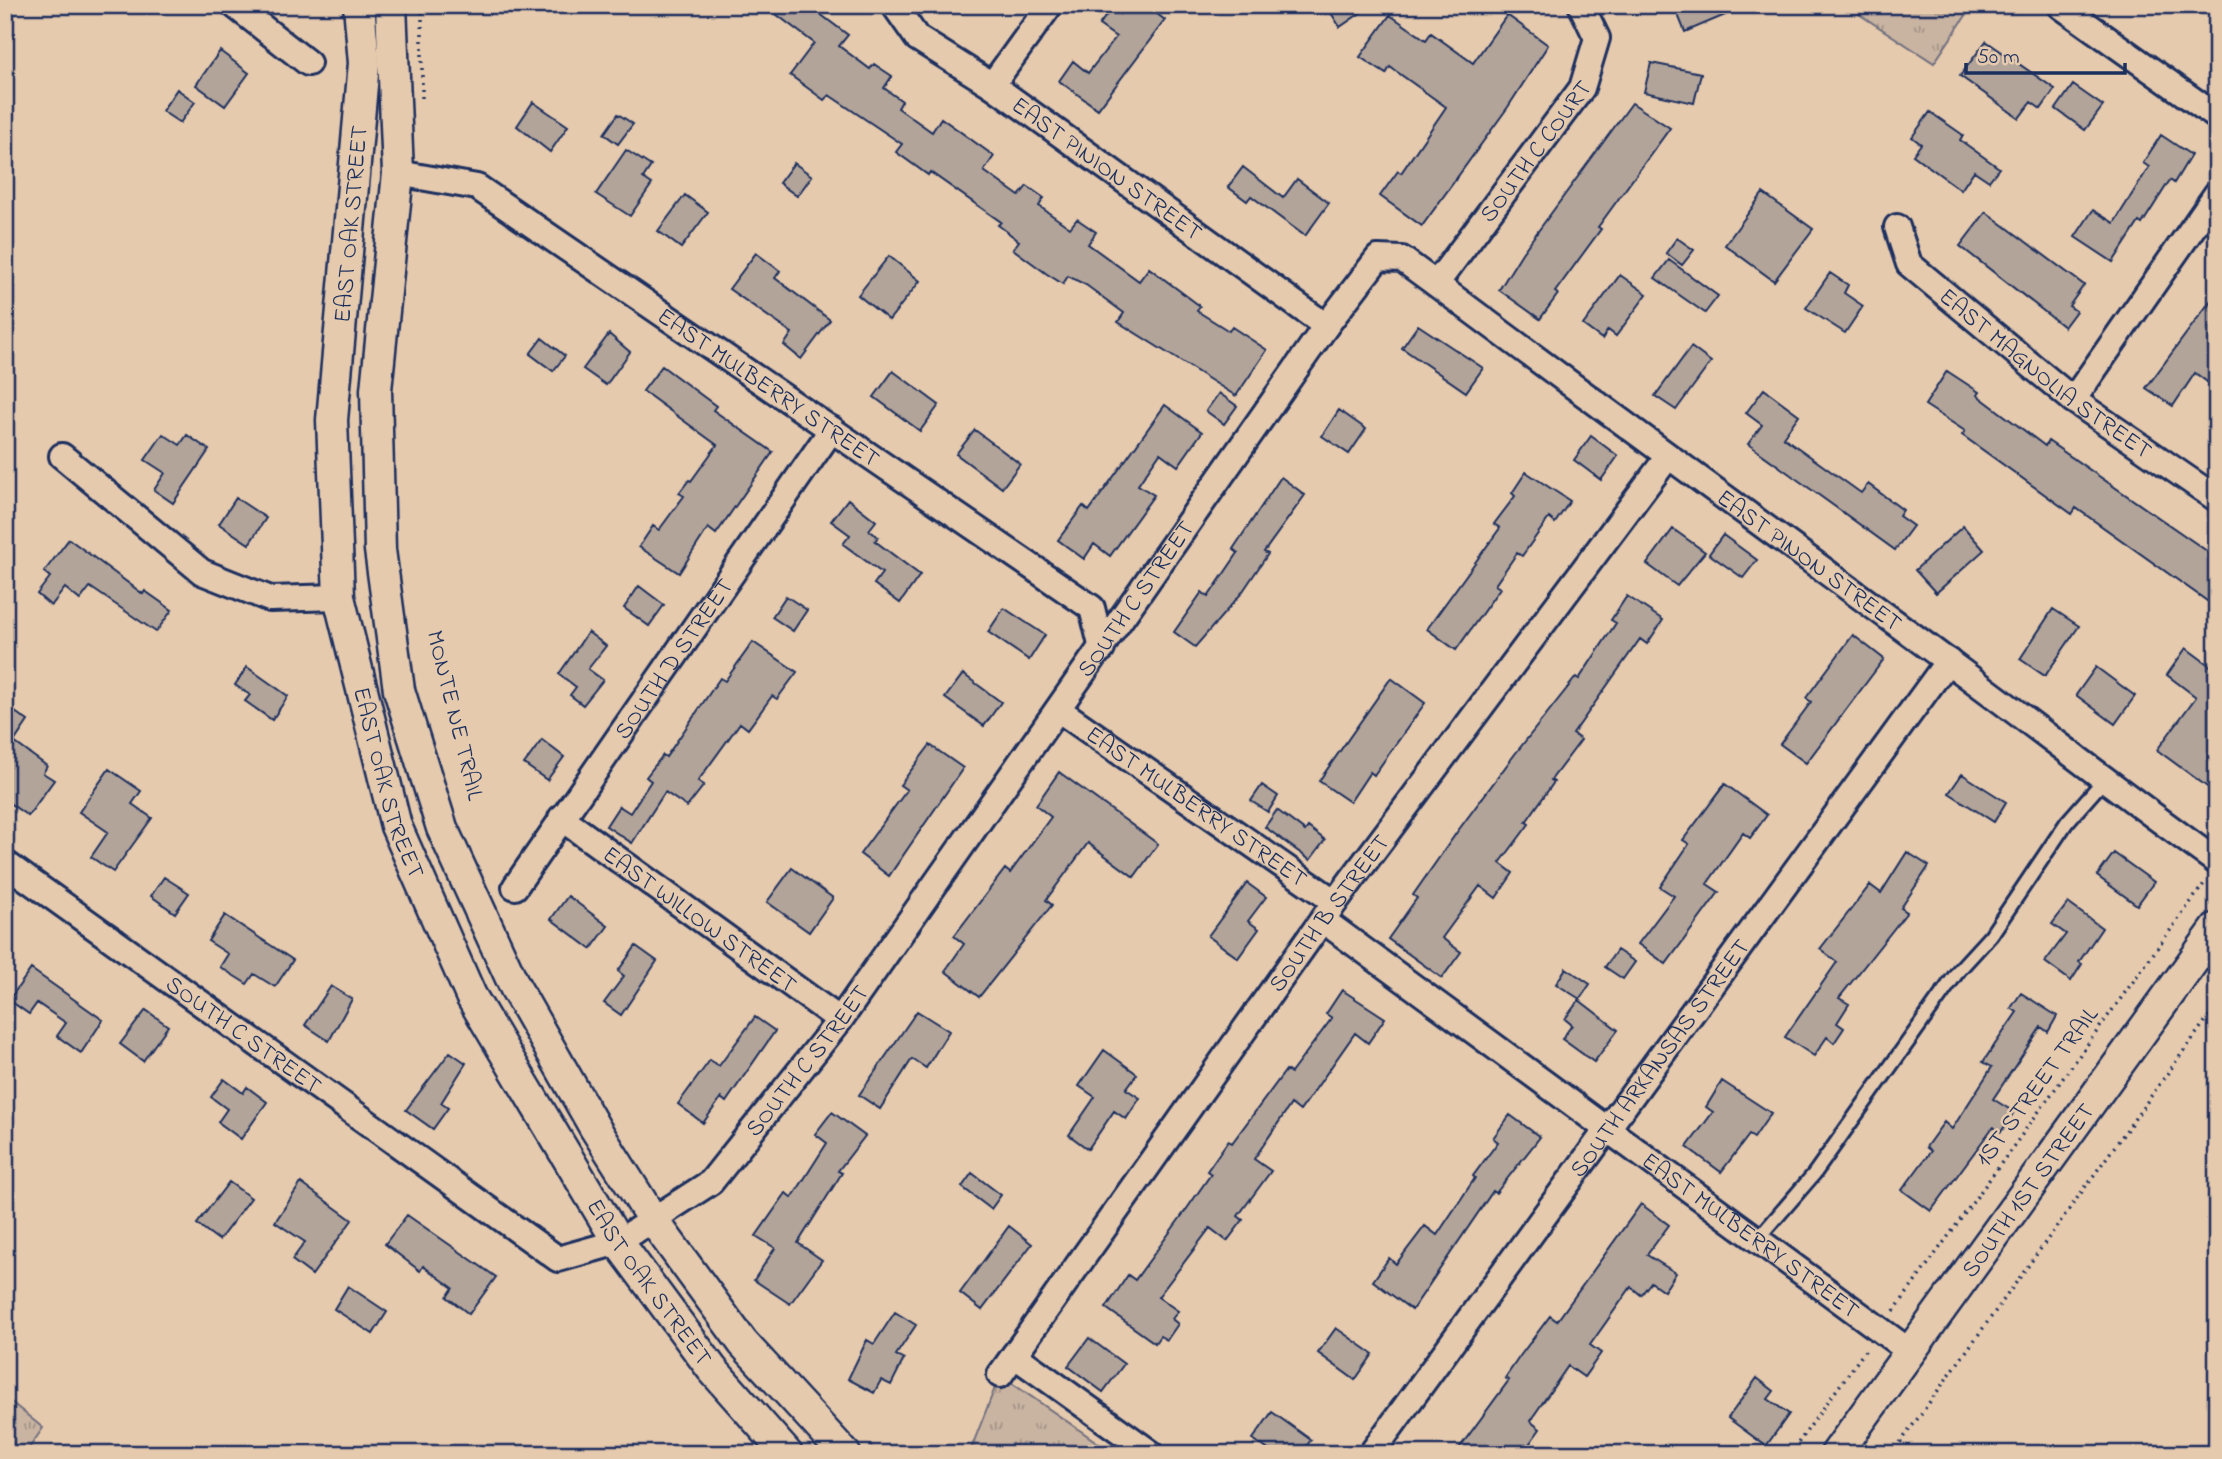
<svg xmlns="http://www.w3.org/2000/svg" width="2222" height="1459" font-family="'Indie Flower',sans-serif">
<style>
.park{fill:url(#park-tufts);stroke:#727180;stroke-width:2}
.building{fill:#b3a499;stroke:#1b2f5e;stroke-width:2}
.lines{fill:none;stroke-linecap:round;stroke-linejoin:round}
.service-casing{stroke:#1b2f5e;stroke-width:18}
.minor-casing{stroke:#1b2f5e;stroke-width:30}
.tertiary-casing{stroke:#1b2f5e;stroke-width:35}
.path{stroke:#1b2f5e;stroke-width:3.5;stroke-dasharray:2 5;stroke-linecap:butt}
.service{stroke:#e6caad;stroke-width:12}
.minor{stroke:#e6caad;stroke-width:24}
.tertiary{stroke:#e6caad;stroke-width:30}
.labels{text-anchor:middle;stroke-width:5;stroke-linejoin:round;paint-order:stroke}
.street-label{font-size:24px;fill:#1b2f5e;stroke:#e6caad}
</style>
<defs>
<pattern id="park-tufts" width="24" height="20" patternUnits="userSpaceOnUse" patternTransform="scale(1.75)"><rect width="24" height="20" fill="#c9b3a1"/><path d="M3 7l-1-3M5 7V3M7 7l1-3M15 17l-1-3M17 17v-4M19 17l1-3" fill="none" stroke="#a29286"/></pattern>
</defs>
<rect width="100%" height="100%" fill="#e6caad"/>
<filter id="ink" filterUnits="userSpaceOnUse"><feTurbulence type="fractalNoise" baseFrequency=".0143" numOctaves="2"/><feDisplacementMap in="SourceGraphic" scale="14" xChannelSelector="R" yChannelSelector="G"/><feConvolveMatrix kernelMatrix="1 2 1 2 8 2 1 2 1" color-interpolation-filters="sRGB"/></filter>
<g filter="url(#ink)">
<path class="park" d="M1845 5H1973L1934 63Z
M1000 1375 1114 1454H969Z
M5 1397 43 1428 25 1454H5Z"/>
<path class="building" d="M764 5H808L848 35 839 46 870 69 874 64 892 76 884 88 902 101 898 108 932 132 941 118 994 156 984 171 1019 196 1027 186 1044 198 1039 206 1070 228 1077 219 1096 232 1088 244 1139 281 1149 268 1200 306 1197 311 1229 331 1232 327 1267 350 1236 396 1118 322 1124 313 1086 285 1068 276 1063 284 1047 274 1013 249 1019 241 998 225 1001 222 930 172 928 175 896 152 902 144 829 95 824 100 790 75 814 43Z
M1126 5H1145L1165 20 1098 109 1059 81 1073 61 1088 73 1116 37 1099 25 1112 8 1120 14Z
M1326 5H1372L1340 27Z
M1674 5H1749L1685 32Z
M1390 15 1426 40 1431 33 1473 63 1507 15 1548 45 1508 107 1422 226 1380 196 1398 171 1401 173 1446 107 1390 67 1386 74 1360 57Z
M1986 41 2055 89 2041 109 2031 102 2019 118 1960 76Z
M220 51 249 73 225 106 196 85Z
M1651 63 1701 73 1694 103 1644 92Z
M2073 85 2103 106 2085 130 2056 109Z
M177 89 195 102 180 123 162 111Z
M533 102 568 126 550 152 517 126Z
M1632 103 1670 128 1598 227 1601 229 1555 292 1558 294 1540 319 1499 290 1522 253Z
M1930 112 1963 135 1960 140 1999 168 1989 181 1974 171 1961 190 1913 155 1921 144 1912 137Z
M618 114 633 124 618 144 604 134Z
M2161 135 2191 155 2174 183 2170 180 2142 224 2139 222 2113 262 2075 237 2093 210 2114 223 2149 167 2143 163Z
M626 150 651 166 643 178 652 184 630 216 596 194Z
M794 163 812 176 797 196 779 183Z
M1243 167 1283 198 1297 179 1329 203 1305 236 1251 196 1247 201 1228 187Z
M1763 193 1813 229 1774 281 1725 245Z
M685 195 708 212 681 248 658 231Z
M1986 212 2084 285 2069 306 2076 311 2064 327 1960 246Z
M1677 238 1694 250 1682 265 1666 253Z
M756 253 780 271 775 278 830 320 801 359 784 345 792 333 729 289Z
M889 256 920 281 889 320 858 295Z
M1669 260 1718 296 1705 313 1655 278Z
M1830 273 1848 285 1844 293 1863 306 1845 333 1806 308Z
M1620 275 1647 294 1616 336 1608 330 1602 339 1583 325Z
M2217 292V375L2210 384 2195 373 2173 406 2146 388Z
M1418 325 1483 368 1466 392 1402 348Z
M609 334 630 352 606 385 583 369Z
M542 338 565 356 553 371 530 354Z
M1691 347 1711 362 1676 410 1655 396Z
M662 366 716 406 713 410 773 452 716 534 708 528 679 573 639 547 653 526 659 530 684 496 679 493 689 480 691 481 717 445 643 391Z
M893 371 939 405 920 431 874 397Z
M1947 371 1979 392 1977 395 2045 446 2048 441 2217 558V608L2076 508 2072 514 1962 435 1965 431 1925 405Z
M1764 389 1799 415 1783 437 1861 493 1868 484 1903 510 1899 516 1913 526 1895 550 1748 444 1762 425 1746 413Z
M1219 393 1237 406 1224 424 1206 411Z
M1165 405 1202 432 1178 466 1160 453 1138 485 1154 495 1110 556 1094 544 1084 559 1058 540 1083 506 1089 511Z
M1339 410 1366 429 1349 454 1322 436Z
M975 430 1020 464 1002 488 956 454Z
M163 434 180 445 187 435 209 450 173 503 154 490 165 473 145 460Z
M1591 436 1618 456 1601 480 1574 460Z
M1526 472 1570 501 1555 523 1549 518 1522 556 1517 553 1495 585 1500 588 1456 650 1427 629 1500 528 1494 524 1515 496 1512 493Z
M1281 477 1305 495 1264 552 1268 554 1241 594 1195 647 1174 632 1202 592 1208 597 1238 553 1233 549Z
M236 498 266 518 249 544 219 524Z
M848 499 876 521 869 530 878 537 875 541 920 575 900 603 874 584 882 573 843 544 850 535 831 521Z
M1963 526 1984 550 1936 593 1915 570Z
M1673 529 1705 552 1677 586 1647 564Z
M1723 535 1757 560 1743 578 1709 554Z
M69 539 143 594 145 591 172 610 156 632 90 587 80 600 65 588 51 606 37 594 50 577 44 572Z
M639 586 664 605 649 626 624 608Z
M786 596 807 610 793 631 772 617Z
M1627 596 1663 620 1647 644 1640 639 1573 734 1581 740 1551 780 1554 782 1526 822 1529 824 1500 863 1513 873 1496 898 1480 886 1442 938 1461 952 1442 978 1388 939 1417 898 1413 895 1457 832 1515 754 1576 677 1579 679 1616 623 1611 620Z
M1004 608 1045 635 1029 660 988 632Z
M2053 609 2079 626 2045 676 2020 659Z
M588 632 606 646 588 669 603 680 583 705 570 695 576 687 559 674Z
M1853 635 1884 659 1806 763 1780 744 1811 702 1806 698Z
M753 642 797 672 777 699 772 696 748 729 740 723 698 781 704 785 687 807 665 792 632 843 606 826 619 806 630 813 651 781 646 777 663 755 666 757 720 678 725 681Z
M2186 648 2217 671V794L2157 750 2196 697 2167 675Z
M247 667 288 696 272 720 245 701 250 695 235 685Z
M2096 667 2135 696 2115 724 2076 695Z
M963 674 1001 702 984 726 945 698Z
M1391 678 1425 703 1374 775 1370 772 1350 802 1319 781Z
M5 705 28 721 14 742 47 766 43 773 54 780 28 816 5 800Z
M542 740 564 757 547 780 524 764Z
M930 745 963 768 889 876 860 854 907 790 900 785Z
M109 769 141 791 132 804 152 818 113 872 91 857 108 832 79 812Z
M1059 772 1158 844 1134 877 1088 843 1046 900 1052 905 979 997 945 971 964 944 954 936 1005 869 1010 873 1051 817 1036 805Z
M1962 774 2006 802 1994 822 1949 793Z
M1725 784 1767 815 1750 838 1743 833 1707 884 1719 892 1666 964 1638 944 1674 896 1660 887 1689 844 1683 840Z
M1262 785 1278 796 1268 812 1251 801Z
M1277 810 1305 831 1308 827 1325 840 1310 860 1265 827Z
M1907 852 1929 866 1901 908 1907 912 1839 998 1849 1004 1837 1023 1844 1028 1834 1043 1827 1037 1814 1056 1785 1037 1837 962 1820 949 1870 885 1881 893Z
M2114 853 2154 882 2137 905 2097 876Z
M792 868 833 898 809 932 767 902Z
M164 877 189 893 175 913 151 896Z
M1247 883 1266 897 1248 921 1259 929 1238 958 1208 936Z
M568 896 608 926 591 949 551 919Z
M2068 903 2102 928 2079 962 2082 964 2071 981 2045 962 2066 934 2052 924Z
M225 915 293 960 275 987 254 974 247 984 220 967 228 954 208 941Z
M636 946 657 961 621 1015 604 1003 624 976 618 971Z
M1617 950 1635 962 1623 979 1605 967Z
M1566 968 1590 984 1580 999 1556 984Z
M31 969 103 1020 81 1053 57 1036 66 1023 37 1003 29 1014 9 1000Z
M331 986 352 999 329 1041 305 1025Z
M1342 990 1385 1018 1368 1043 1355 1033 1300 1111 1291 1104 1254 1159 1271 1171 1238 1216 1243 1220 1227 1241 1210 1228 1158 1297 1178 1311 1172 1319 1178 1324 1167 1340 1160 1336 1155 1343 1106 1308 1128 1275 1135 1280 1186 1210 1211 1174 1207 1171 1228 1141 1232 1143 1286 1070 1291 1073 1332 1018 1326 1014Z
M2021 993 2057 1016 2048 1032 2041 1027 1993 1099 2014 1112 2001 1132 1993 1127 1931 1211 1902 1190 1931 1151 1926 1147 1944 1122 1952 1129 1992 1067 1983 1062 2017 1012 2011 1008Z
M1579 1000 1618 1030 1594 1062 1562 1039 1572 1025 1565 1019Z
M146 1010 168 1026 143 1061 120 1044Z
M917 1011 949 1031 926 1068 912 1059 880 1109 859 1095Z
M755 1017 775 1031 726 1102 721 1098 703 1123 678 1104 710 1060 719 1066Z
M1104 1050 1137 1074 1126 1089 1140 1098 1126 1119 1114 1111 1088 1149 1069 1135 1095 1097 1079 1086Z
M450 1052 466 1063 441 1103 448 1108 433 1129 406 1110Z
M224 1079 243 1093 247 1087 267 1102 241 1139 218 1122 227 1109 211 1097Z
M1722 1081 1771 1113 1754 1138 1749 1135 1721 1172 1687 1147 1713 1112 1706 1107Z
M832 1112 865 1136 838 1171 842 1173 798 1243 822 1260 790 1304 754 1280 775 1248 756 1236 786 1193 792 1198 827 1143 815 1134Z
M1510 1115 1540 1137 1496 1193 1493 1191 1412 1310 1373 1281 1389 1258 1396 1264 1425 1226 1437 1235 1475 1178 1473 1176 1498 1142 1493 1138Z
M972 1173 1001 1195 991 1209 962 1187Z
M229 1182 251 1198 219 1240 197 1224Z
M301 1183 352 1220 312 1275 292 1260 305 1242 275 1222Z
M1641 1204 1669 1225 1647 1255 1676 1273 1664 1291 1651 1282 1641 1295 1631 1287 1590 1345 1601 1353 1584 1377 1568 1366 1530 1421 1540 1429 1522 1454H1455L1509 1380 1505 1378 1520 1356 1550 1316 1557 1321Z
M407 1215 496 1277 469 1314 447 1297 453 1288 423 1266 420 1271 385 1244Z
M1009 1226 1032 1244 982 1310 960 1293Z
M348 1286 387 1312 373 1334 334 1309Z
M895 1312 916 1325 896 1355 904 1359 891 1385 881 1380 874 1393 848 1379 867 1340 874 1344Z
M1336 1328 1373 1354 1355 1380 1318 1353Z
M1089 1338 1124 1364 1103 1392 1068 1366Z
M1757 1378 1774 1391 1768 1399 1789 1414 1766 1446 1728 1418Z
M1272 1412 1311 1440 1300 1454H1274L1253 1439Z"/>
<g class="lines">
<defs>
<path id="service" d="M1758 1239 1814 1174 1959 970 1991 935 2067 822 2104 780"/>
<g id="minor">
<path d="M234 5 308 63"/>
<path id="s1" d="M894 5 917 38 992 85 1326 326"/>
<path d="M2061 6 2217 117"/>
<path d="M992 85 1050 5"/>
<path id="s2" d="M398 173 477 187 1092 608 1102 649"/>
<path id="s3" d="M1897 227 1909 264 2073 400 2217 499"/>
<path id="s4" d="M1436 284 1582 88 1597 38 1581 5"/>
<path d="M2073 400 2217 193"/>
<path d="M62 456 202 572 270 599 339 597"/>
<path id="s5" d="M1059 710 1335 902"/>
<path id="s6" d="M561 818 840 1020"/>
<path id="s7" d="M5 863 558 1259 618 1242 711 1182 840 1020 1326 326 1378 258 1402 259 1436 284C1605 411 1776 534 1946 660 2037 727 2125 796 2217 862"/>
<path id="s8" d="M515 887 832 429"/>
<path id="s9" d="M1324 921 1909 1351"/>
<path d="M1014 1355 1152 1454"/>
<path id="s10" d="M1000 1375 1335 902 1667 458"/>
<path id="s11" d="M1371 1454 1948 661"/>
</g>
<g id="tertiary">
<path id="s12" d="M359 5 364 63 332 420 339 597 396 826 471 996 618 1242 712 1369 787 1454"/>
<path d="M391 5 398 173 376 390 380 550 399 690 442 828 515 987 595 1128 653 1220 743 1343 845 1454"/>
<path id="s13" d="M1836 1454 2217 928"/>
</g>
</defs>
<use href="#service" class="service-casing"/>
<use href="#minor" class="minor-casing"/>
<use href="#tertiary" class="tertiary-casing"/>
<path class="path" d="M422 5V101
M1894 1311 2206 881
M870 1445 878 1454
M1790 1454 1867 1348
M1892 1454 2217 1005"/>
<use href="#service" class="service"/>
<use href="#minor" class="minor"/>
<use href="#tertiary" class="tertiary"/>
</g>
</g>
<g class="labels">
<g class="street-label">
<text dy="8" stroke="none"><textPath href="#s4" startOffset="166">SOUTH C COURT</textPath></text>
<text dy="8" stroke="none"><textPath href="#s1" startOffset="271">EAST PINION STREET</textPath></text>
<text transform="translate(350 224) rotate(-85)" y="8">EAST OAK STREET</text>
<text dy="8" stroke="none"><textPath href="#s3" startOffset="214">EAST MAGNOLIA STREET</textPath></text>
<text dy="8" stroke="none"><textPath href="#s2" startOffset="434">EAST MULBERRY STREET</textPath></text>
<text dy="8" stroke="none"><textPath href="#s7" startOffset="2524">EAST PINON STREET</textPath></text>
<text dy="8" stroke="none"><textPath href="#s7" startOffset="1575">SOUTH C STREET</textPath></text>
<text dy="8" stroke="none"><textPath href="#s8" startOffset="278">SOUTH D STREET</textPath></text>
<text transform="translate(456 715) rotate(76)" y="8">MONTE NE TRAIL</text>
<text dy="8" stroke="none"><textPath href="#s12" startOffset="786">EAST OAK STREET</textPath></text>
<text dy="8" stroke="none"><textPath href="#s5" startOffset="168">EAST MULBERRY STREET</textPath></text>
<text dy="8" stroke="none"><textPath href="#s10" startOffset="567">SOUTH B STREET</textPath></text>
<text dy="8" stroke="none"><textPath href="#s6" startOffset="172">EAST WILLOW STREET</textPath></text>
<text dy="8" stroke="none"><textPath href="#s7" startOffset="294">SOUTH C STREET</textPath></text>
<text dy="8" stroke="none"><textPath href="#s11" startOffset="490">SOUTH ARKANSAS STREET</textPath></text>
<text dy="8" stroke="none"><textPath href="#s7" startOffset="1008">SOUTH C STREET</textPath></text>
<text transform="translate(2036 1086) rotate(-54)" y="8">1ST STREET TRAIL</text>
<text dy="8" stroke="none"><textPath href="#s13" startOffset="326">SOUTH 1ST STREET</textPath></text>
<text dy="8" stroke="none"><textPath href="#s9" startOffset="530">EAST MULBERRY STREET</textPath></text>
<text dy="8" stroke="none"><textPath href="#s12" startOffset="1353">EAST OAK STREET</textPath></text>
</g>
</g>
<rect width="2222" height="1459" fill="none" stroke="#e6caad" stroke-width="28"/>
<rect x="14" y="14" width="2194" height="1431" fill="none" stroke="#1b2f5e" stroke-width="2.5" filter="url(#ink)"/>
<path d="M1966 63v10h159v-10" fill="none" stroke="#1b2f5e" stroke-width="3.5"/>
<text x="1977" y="63" font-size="21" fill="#1b2f5e" stroke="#e6caad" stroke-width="5" paint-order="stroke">50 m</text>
</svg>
